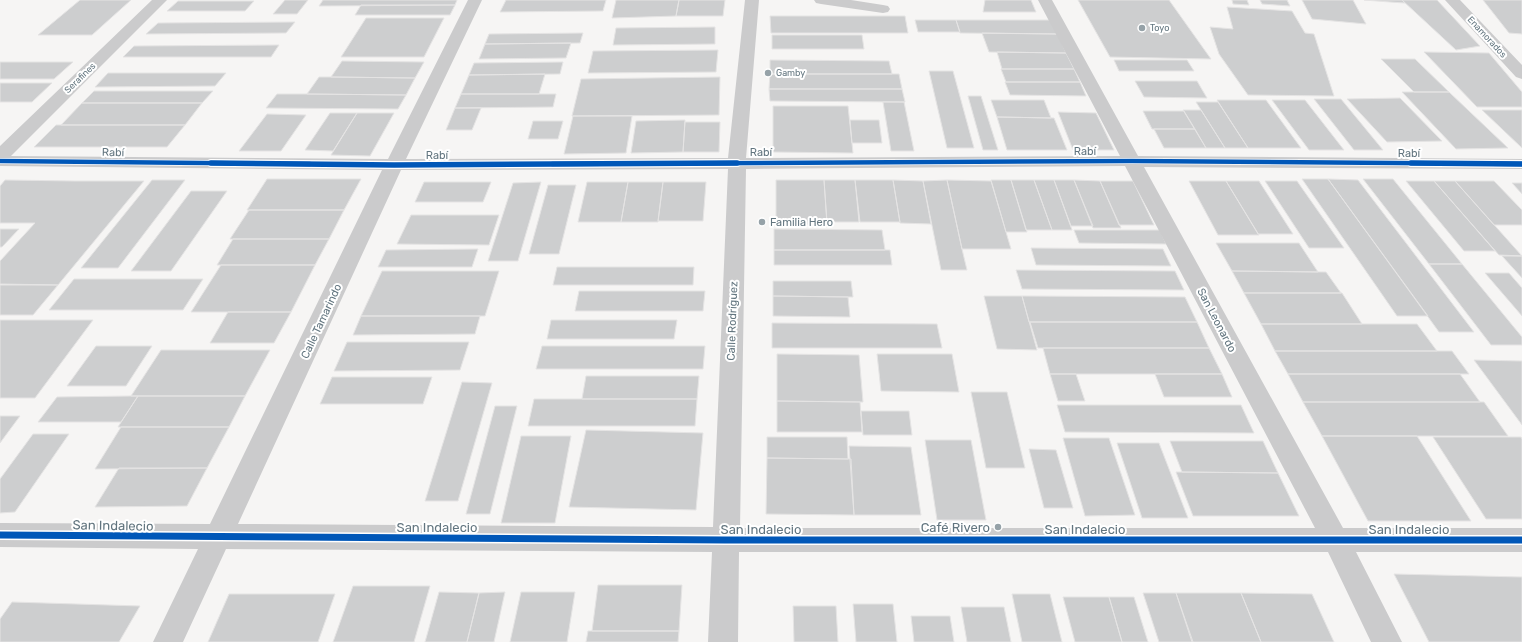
<svg xmlns="http://www.w3.org/2000/svg" width="1522" height="642" font-family="Rubik,sans-serif">
<style>
.building{fill:#cdcecf;stroke:#e5e4e4}
.lines{fill:none;stroke-linecap:round;stroke-linejoin:round}
.minor{fill:#cbcbcc;fill-rule:evenodd}
.cycleway-far2-casing{stroke:#fff;stroke-width:6}
.cycleway-far1-casing{stroke:#fff;stroke-width:8}
.cycleway-casing{stroke:#fff;stroke-width:10}
.cycleway-far2{stroke:#0057b8;stroke-width:4.5}
.cycleway-far1{stroke:#0057b8;stroke-width:5.5}
.cycleway{stroke:#0057b8;stroke-width:7}
.poi-dot{fill:#96a2a8;stroke:#fff;stroke-width:1.5}
.labels{text-anchor:middle;stroke-width:4;stroke-linejoin:round;paint-order:stroke}
.far-poi-label{font-size:9px;fill:#62757f;stroke:#fff;text-anchor:start}
.far-street-label{font-size:9px;fill:#62757f;stroke:#fff}
.street-label{font-size:11px;fill:#62757f;stroke:#fff}
.poi-label{font-size:11px;fill:#62757f;stroke:#fff;text-anchor:start}
.near-street-label{font-size:13px;fill:#62757f;stroke:#fff}
.near-poi-label{font-size:13px;fill:#62757f;stroke:#fff;text-anchor:end}
</style>
<rect width="100%" height="100%" fill="#f6f5f4"/>
<path class="building" d="M80 0H131L92 35H38Z
M285 0H308L297 14H273Z
M323 0H457L455 5 319 6Z
M506 0H606L603 11 500 12Z
M616 0H679L676 16 612 18Z
M679 0H725L723 16H676Z
M985 0H1031L1036 12H983Z
M1078 0H1169L1211 59 1110 57Z
M1232 0H1247L1249 5 1233 4Z
M1260 0H1287L1290 6 1262 4Z
M1302 0H1353L1366 24 1312 19Z
M1364 0H1402L1405 3 1390 2Z
M1402 0H1437L1480 46 1456 50Z
M1483 0H1522V34L1509 33Z
M178 1H254L245 11H167Z
M361 5H455L450 15H355Z
M1227 7 1292 11 1305 33 1314 34 1334 96 1248 95 1219 54 1210 27 1233 29Z
M770 16H905L908 33H771Z
M366 18H444L424 57H341Z
M915 20H956L960 32H918Z
M956 20H1051L1058 34 960 33Z
M295 22 286 33 146 34 158 23Z
M715 27V44L613 45 616 28Z
M583 33 580 43 485 44 489 34Z
M982 33 1058 34 1066 53 989 52Z
M772 35H862L864 49H772Z
M571 43 566 58 479 59 485 44Z
M279 45 271 57H123L134 46Z
M718 50 716 72 588 73 593 51Z
M997 52 1066 53 1074 69H1002Z
M1424 52 1489 53 1522 92V107H1477Z
M1381 59H1415L1449 92H1414Z
M770 60 889 61 892 74H770Z
M1114 60H1187L1194 71H1119Z
M342 61 424 62 415 78 331 77Z
M0 62H73L54 79H0Z
M563 62 560 74 469 75 474 63Z
M1001 69H1074L1080 82H1006Z
M929 71H953L974 148H947Z
M108 73H226L215 86 95 87Z
M545 74 539 94H461L469 75Z
M770 74H899L902 89H769Z
M319 77H331L415 78 406 95 307 94Z
M720 77 719 115 572 116 581 79Z
M1135 81H1197L1207 98 1144 97Z
M1005 82H1080L1086 96 1010 95Z
M0 83H52L32 102H0Z
M769 89H902L905 102 770 101Z
M94 91H213L202 103H82Z
M1402 92H1449L1508 148 1456 149Z
M277 94H307L406 95 398 109 266 108Z
M461 94H556L553 107 455 108Z
M968 96H981L998 150H983Z
M1400 98 1442 141 1387 142 1347 99Z
M1314 99H1341L1383 150H1354Z
M991 100H1044L1051 118 997 117Z
M1217 100H1266L1301 148H1248Z
M1272 100H1305L1344 150H1309Z
M883 102H904L914 151H891Z
M1196 102H1218L1248 148H1225Z
M82 103H202L185 125H61Z
M773 106H848L853 153 773 152Z
M455 108H481L472 130H446Z
M1183 110H1201L1225 148H1206Z
M1482 110H1522V148Z
M1143 111H1184L1195 129H1152Z
M1058 112 1096 113 1114 150H1073Z
M330 113H357L333 151 305 150Z
M357 113H394L370 156 331 155Z
M267 114 306 115 281 151H239Z
M573 116H632L626 153 564 154Z
M997 117 1054 118 1067 150H1007Z
M685 120 683 152 631 153 636 121Z
M850 120H879L882 143H852Z
M533 121H563L558 139H528Z
M685 122H720L719 152H683Z
M56 125H185L167 147H34Z
M1154 129H1195L1206 148H1164Z
M267 179H361L344 210H247Z
M1302 179H1328L1428 316H1397Z
M1328 179 1358 180 1474 332H1439Z
M1363 179H1393L1462 264H1429Z
M5 180 74 181H144L58 285 0 284V261L35 223H0V186Z
M152 180H185L118 268H81Z
M776 180H824L827 225H776Z
M824 180H855L859 222H827Z
M855 180H893L900 222H860Z
M893 180 923 181 931 224 900 223Z
M947 180 962 249 967 270H941L923 181Z
M947 180 991 181 1011 249H962Z
M991 180H1011L1027 232H1006Z
M1011 180H1034L1052 230H1026Z
M1034 180H1054L1072 230H1052Z
M1054 180H1074L1093 226H1071Z
M1074 180 1100 181 1121 228H1093Z
M1100 181H1133L1154 225H1119Z
M1189 181H1226L1259 235H1218Z
M1226 181H1259L1293 234H1258Z
M1265 181H1297L1344 248H1309Z
M1406 181H1434L1495 251H1464Z
M1434 181H1455L1522 256 1499 255Z
M1455 181H1494L1522 210V225H1494Z
M424 182H491L483 202H415Z
M541 182 518 261H488L513 183Z
M587 182H628L621 222H578Z
M628 182H663L658 222H621Z
M663 182H706L703 221H658Z
M1512 183H1522V194Z
M548 185H576L559 254H529Z
M191 191H227L171 271H131Z
M249 210H344L329 239H230Z
M411 215H499L489 245 397 244Z
M0 229H19L2 247H0Z
M774 229 882 230 885 250H774Z
M1074 230H1160L1166 244 1079 243Z
M233 239H329L315 265H217Z
M1216 243H1299L1318 272 1232 271Z
M1031 248 1163 249 1171 266 1036 265Z
M478 249 472 267H378L386 250Z
M774 250H890L892 265H774Z
M1502 256H1522V278Z
M1429 264H1462L1522 337V345H1491Z
M221 265H315L291 312H191Z
M557 267H694L693 285H553Z
M1016 270 1175 271 1184 290 1022 289Z
M382 271H499L485 316H361Z
M1232 271 1326 272 1341 293H1244Z
M1485 273H1509L1522 288V316Z
M74 279H203L183 310H49Z
M773 281H851L853 297 773 296Z
M0 285H58L33 315H0Z
M579 291H705L703 311H575Z
M1244 293H1342L1362 324H1261Z
M773 296 848 297 850 317 773 316Z
M984 296H1022L1037 350 997 349Z
M1022 296 1185 297 1197 322H1029Z
M228 312H291L274 343H210Z
M361 316H480L475 334 353 335Z
M0 320H93L35 398H0Z
M551 320H677L674 339H547Z
M1030 322H1197L1209 348H1038Z
M772 323 937 324 942 348H772Z
M1261 324H1417L1437 351H1275Z
M347 342H469L460 370 334 371Z
M96 346H152L126 386H67Z
M542 346H705L703 369H536Z
M1043 348H1209L1222 374H1050Z
M161 350H270L245 396H131Z
M1275 351H1452L1469 374H1288Z
M777 354 859 355 863 402 777 401Z
M877 354H952L959 392 881 391Z
M1474 360 1522 361V425Z
M1050 374H1076L1085 401H1058Z
M1155 374H1222L1232 397H1164Z
M1288 374H1460L1480 402H1303Z
M586 376H699L697 399H582Z
M332 377H432L423 404H320Z
M462 382 492 383 458 501H425Z
M971 392H1007L1025 468H986Z
M131 396H138L121 422H38L57 397Z
M138 396H245L229 427H118Z
M534 399H697L695 426H528Z
M777 401 860 402 862 432H777Z
M1303 402H1484L1508 436H1322Z
M1057 405H1241L1254 433 1065 432Z
M495 406H517L490 514H466Z
M861 411H909L912 435H863Z
M0 416H20L0 443Z
M121 427H229L207 468 95 469Z
M586 430 703 433 696 510 569 507Z
M33 434H69L15 512 0 513V479Z
M521 436H571L555 523H501Z
M1322 436H1417L1471 521H1368Z
M767 437H847L848 459 767 458Z
M1433 437H1521L1522 439V519H1486Z
M1063 438H1109L1135 515 1085 516Z
M925 440H971L986 520H937Z
M1170 441H1263L1278 473 1182 472Z
M1117 443H1159L1188 518H1142Z
M849 446 911 447 921 515H854Z
M1029 449 1056 450 1073 508H1044Z
M767 458 851 459 854 515 766 514Z
M119 468H207L187 506 95 507Z
M1176 472 1278 473 1299 516H1193Z
M1394 574 1522 577V642H1429Z
M598 585H682L679 631H592Z
M353 586H430L414 642H333Z
M439 592 479 593 467 642H425Z
M505 592 494 642H467L479 593Z
M521 592H575L567 642H510Z
M1143 593H1176L1193 642H1159Z
M1176 593H1241L1261 642H1192Z
M1241 593 1312 594 1334 642H1261Z
M229 594H335L318 642H208Z
M1012 594H1050L1062 642H1022Z
M1063 597H1109L1122 642H1075Z
M1109 597H1134L1148 642H1122Z
M12 602 140 606 119 642H0V619Z
M853 604H893L897 642H856Z
M793 606H836L838 642H794Z
M961 607H1004L1011 642H967Z
M911 616H950L954 642H914Z
M588 631H679L678 642H586Z"/>
<g class="lines">
<path class="minor" d="M152 0H167L11 156 388 159 468 0H482L406 159 728 158 745 0H759L746 158 1120 156 1038 0H1052L1138 156 1522 159V169L1144 167 1343 528H1522V552H1356L1402 642H1371L1328 552H739L738 642H708L712 552 226 549 183 642H153L198 549 0 547V523L210 524 382 170 0 166V146ZM1125 166 1315 528H740L746 169ZM728 169 713 527 238 524 401 170Z
M814 0H851L883 5 888 6 890 9 888 12 883 13 821 4 816 3Z
M1445 0H1460L1522 65V79L1516 77Z"/>
<defs>
<path id="cycleway-far2" d="M0 161 310 164
M552 164 1132 161 1522 164"/>
<path id="cycleway-far1" d="M211 163 394 165 737 163
M1411 163 1522 164"/>
<path id="cycleway" d="M0 535 725 540H1522"/>
</defs>
<use href="#cycleway-far2" class="cycleway-far2-casing"/>
<use href="#cycleway-far1" class="cycleway-far1-casing"/>
<use href="#cycleway" class="cycleway-casing"/>
<use href="#cycleway-far2" class="cycleway-far2"/>
<use href="#cycleway-far1" class="cycleway-far1"/>
<use href="#cycleway" class="cycleway"/>
</g>
<g class="poi-dot">
<circle cx="1142" cy="28" r="4"/>
<circle cx="768" cy="73" r="4"/>
<circle cx="762" cy="222" r="4"/>
<circle cx="998" cy="527" r="4"/>
</g>
<g class="labels">
<g class="far-poi-label">
<text x="1150" y="31">Toyo</text>
<text x="776" y="76">Gamby</text>
</g>
<g class="far-street-label">
<text transform="translate(1487 37) rotate(47)" y="3">Enamorados</text>
<text transform="translate(80 78) rotate(-44)" y="3">Serafines</text>
</g>
<g class="street-label">
<text x="1085" y="155">Rabí</text>
<text transform="translate(113 152) rotate(1)" y="4">Rabí</text>
<text x="761" y="156">Rabí</text>
<text x="1409" y="157">Rabí</text>
<text x="437" y="159">Rabí</text>
<text transform="translate(1217 320) rotate(62)" y="4">San Leonardo</text>
<text transform="translate(321 321) rotate(-65)" y="4">Calle Tamarindo</text>
<text transform="translate(732 321) rotate(-88)" y="4">Calle Rodríguez</text>
</g>
<g class="poi-label">
<text x="770" y="226">Familia Hero</text>
</g>
<g class="near-street-label">
<text transform="translate(113 525) rotate(1)" y="5">San Indalecio</text>
<text x="437" y="532">San Indalecio</text>
<text x="761" y="534">San Indalecio</text>
<text x="1085" y="534">San Indalecio</text>
<text x="1409" y="534">San Indalecio</text>
</g>
<g class="near-poi-label">
<text x="990" y="532">Café Rivero</text>
</g>
</g>
</svg>
